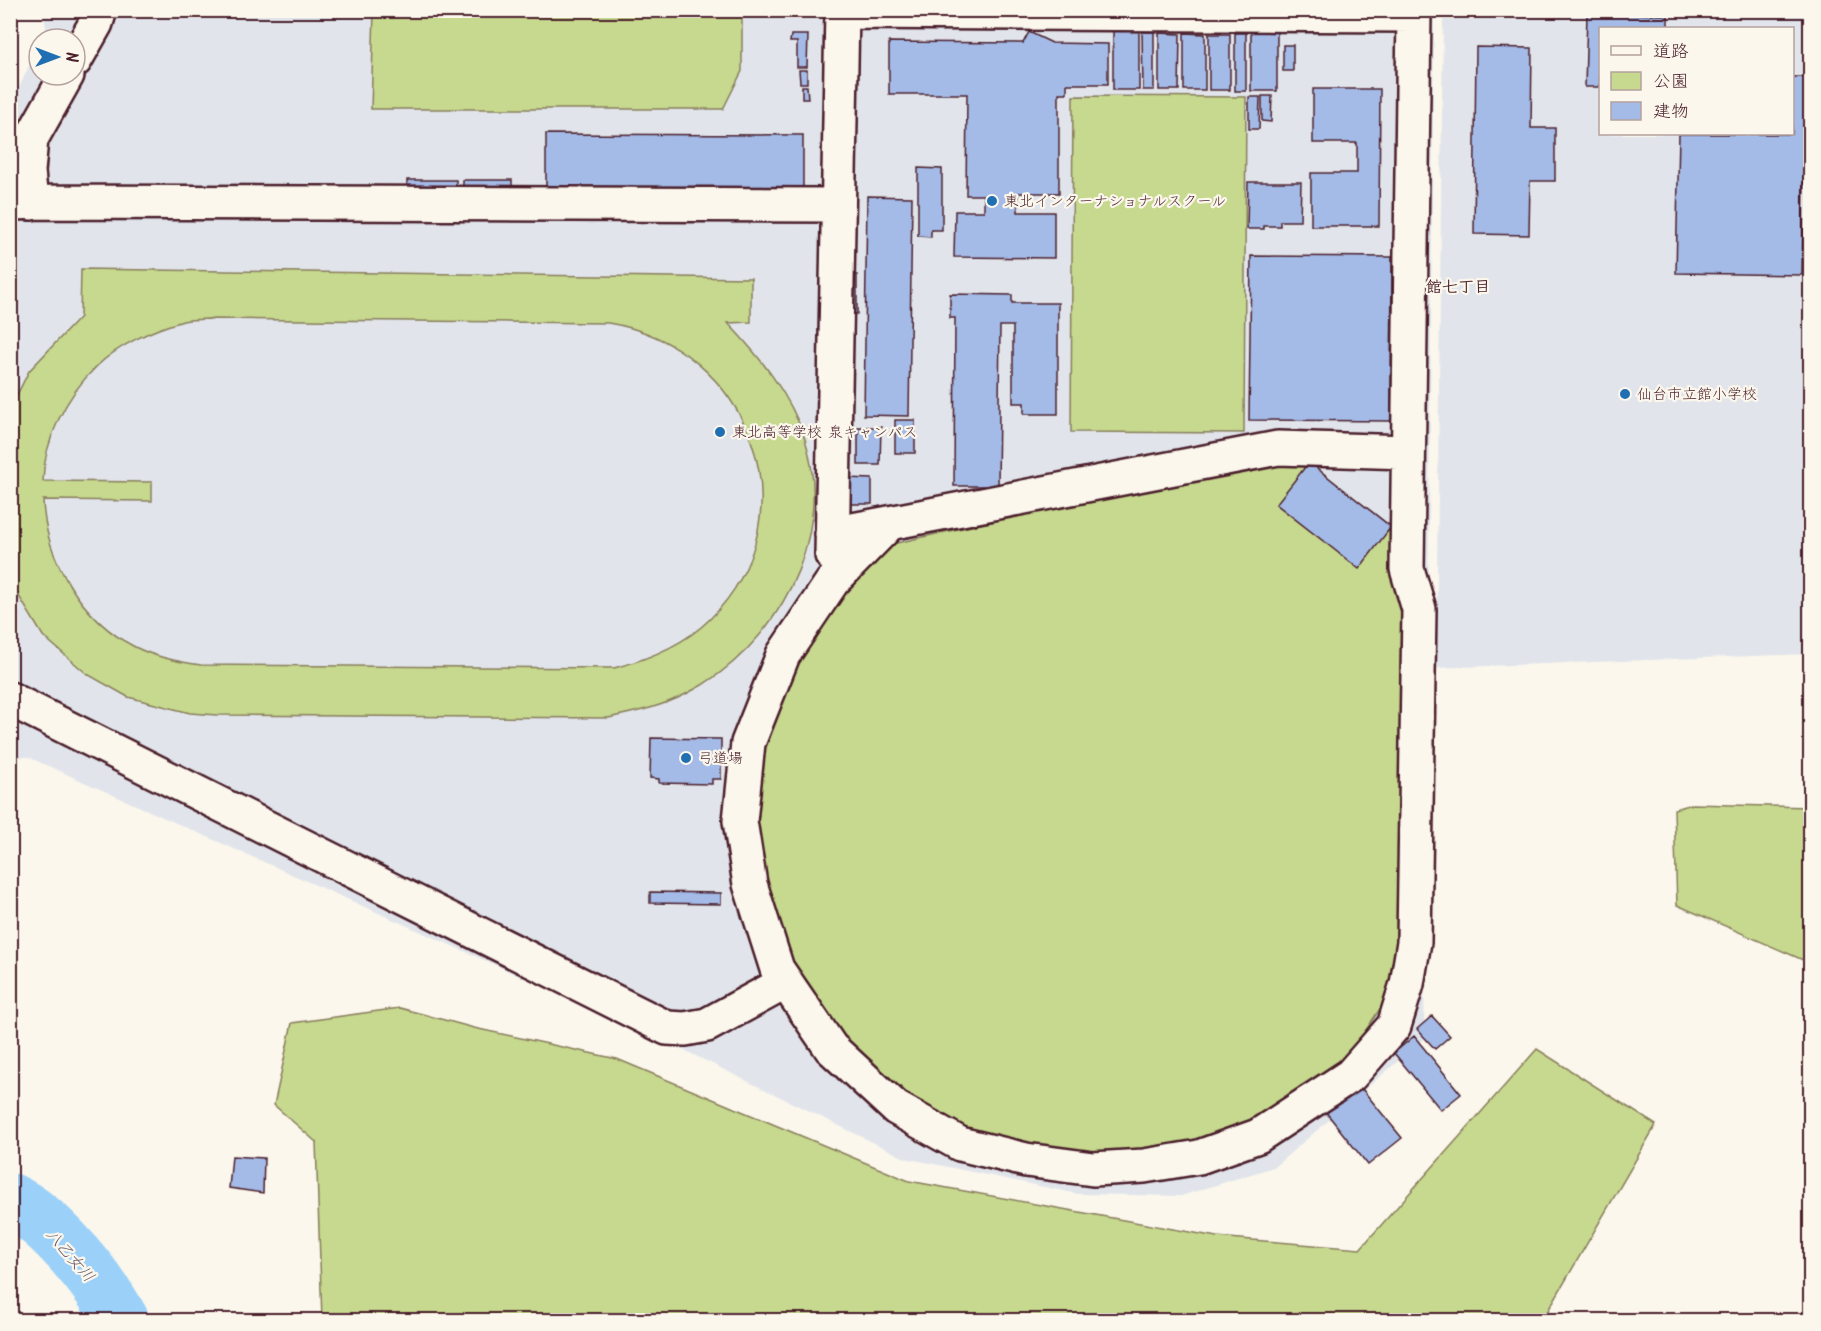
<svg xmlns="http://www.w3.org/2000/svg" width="1821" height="1331" font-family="Kalam,'Klee One',sans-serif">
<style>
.built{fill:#e1e5eb;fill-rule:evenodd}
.green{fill:#c6d98e;stroke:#887c5c;stroke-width:1.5;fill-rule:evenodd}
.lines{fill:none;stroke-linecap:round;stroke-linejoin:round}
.river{stroke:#9bd1f9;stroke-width:56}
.building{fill:#a4bbe8;stroke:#4a1f2b;stroke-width:1.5}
.minor-casing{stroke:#4a1f2b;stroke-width:38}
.minor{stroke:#fbf7ec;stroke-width:33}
.poi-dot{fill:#1f6fb2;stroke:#fbf7ec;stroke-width:2}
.labels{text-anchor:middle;stroke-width:4.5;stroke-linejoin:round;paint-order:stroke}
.poi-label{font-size:15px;fill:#4a1f2b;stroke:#fbf7ec;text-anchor:start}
.neighbourhood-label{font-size:16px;font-weight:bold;fill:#4a1f2b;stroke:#fbf7ec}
.water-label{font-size:16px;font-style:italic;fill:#625469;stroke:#fbf7ec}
</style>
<rect width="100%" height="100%" fill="#fbf7ec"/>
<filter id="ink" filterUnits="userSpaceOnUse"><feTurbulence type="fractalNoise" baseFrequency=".0167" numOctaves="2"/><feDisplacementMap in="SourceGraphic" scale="12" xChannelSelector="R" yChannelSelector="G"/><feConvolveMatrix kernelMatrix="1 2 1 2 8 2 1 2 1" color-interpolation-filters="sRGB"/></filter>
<g filter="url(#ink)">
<path class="built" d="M43 11H1434L1424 1039 1274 1167 1181 1196 1078 1194 905 1158 661 1039 28 757H11V106L39 43V75H75V39H41L46 28Z
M1443 11H1810V654L1436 668ZM1600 28H1792V134H1600Z"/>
<path class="green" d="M374 11H742V71L723 109H371Z
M1073 96 1246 97 1244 433 1071 432Z
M81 269 751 278V322L728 323C760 357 790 394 805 439 836 539 776 649 686 694 661 707 635 712 608 718L217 715 190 713 128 697 87 674 43 636 17 593 11 574V407L29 371 80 317ZM207 319 608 323C749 345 814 515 710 619 684 645 649 659 614 668L201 665C179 662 155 657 135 647 82 620 45 559 43 500L152 501V482L43 481C44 440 66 396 96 367 117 346 151 330 180 322 188 319 198 320 207 319Z
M1275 457 1309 462 1391 527 1411 614 1403 953 1392 990 1346 1061 1258 1120 1160 1154 1063 1156 979 1135 911 1099 842 1042 783 949 754 837 767 723 823 609 888 545Z
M1693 804 1810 807V963L1677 905 1674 809Z
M400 1008 474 1028 617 1059 909 1181 1217 1237 1360 1249 1537 1049 1656 1125 1546 1314 1559 1320H322L316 1142 274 1105 292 1023Z"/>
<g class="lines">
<path class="river" d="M10 1201C51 1219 100 1282 121 1320"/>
</g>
<path class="building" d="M1587 13 1668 15V28H1600V87H1585Z
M1113 31H1139V90H1113Z
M1029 32 1052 43 1108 44V84H1067V93H1059V193H1018V212H1054V258L954 257 955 211H984V195H966L967 94H889V42L1023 43Z
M1142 32H1154V90H1143Z
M1251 32H1277V91H1251Z
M1159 33 1180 34 1179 90H1159Z
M1184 33 1205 34V90H1184Z
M1235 33H1246V91H1235Z
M1209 34H1230V90H1209Z
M791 35H808L807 67H797V42H790Z
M1283 45H1293V71H1283Z
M1476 47 1532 48 1531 128H1555V181H1530L1529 235 1474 234Z
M799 70H807V83H800Z
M1792 77H1806L1802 275 1676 273 1679 134H1792Z
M802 86H807L808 99H802Z
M1313 89H1380L1379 226H1311V173H1357V143H1313Z
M1262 96H1272L1271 122 1262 121Z
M1249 97H1260L1259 129H1249Z
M546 134 803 135V190L546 194Z
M918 168 942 169V230H931V237L918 236Z
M407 180H456V191L407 192Z
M463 180H512V190H463Z
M1248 182H1301L1300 221H1280V226H1264V229H1247Z
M867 196 912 197 909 416 864 415Z
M1251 256 1392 257 1391 421 1249 420Z
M847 275H857V314L846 313Z
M950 294 1012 295V303H1058V414H1024V403H1013V326H1000L998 486H954L955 318H950Z
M895 420H915V453H895Z
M858 427H881L880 465H858Z
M1309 462 1391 527 1359 569 1276 504Z
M846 478 872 479V504H845Z
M651 738 721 739V779H712V784L659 783V779L650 778Z
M650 892 721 893V904L650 903Z
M1432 1016 1450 1036 1435 1049 1417 1029Z
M1414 1036 1461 1094 1441 1110 1394 1053Z
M1358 1084 1402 1138 1368 1165 1325 1111Z
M232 1156 264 1158 263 1193 229 1188Z"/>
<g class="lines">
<defs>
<path id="minor" d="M842 12 1414 15
M75 60 96 23 100 10
M31 203 28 171 31 139 67 75
M10 205 13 203 40 202 838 205
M890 523 832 582 783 655 748 743 740 821 750 884 777 969 831 1048 896 1108 960 1144 1026 1160 1093 1169 1144 1166 1199 1157 1258 1136 1351 1075 1394 1026 1407 984 1414 942 1419 609 1407 569 1414 10
M832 534 1278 448 1408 452
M832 555 842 10
M10 699 667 1028 685 1029 707 1025 786 982"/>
</defs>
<use href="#minor" class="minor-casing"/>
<use href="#minor" class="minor"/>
</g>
</g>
<g class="poi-dot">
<circle cx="992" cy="201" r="6"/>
<circle cx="1625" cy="394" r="6"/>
<circle cx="720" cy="432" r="6"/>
<circle cx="686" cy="758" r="6"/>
</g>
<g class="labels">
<g class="poi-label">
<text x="1004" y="206">東北インターナショナルスクール</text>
<text x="1637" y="399">仙台市立館小学校</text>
<text x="732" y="437">東北高等学校 泉キャンパス</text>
<text x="698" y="763">弓道場</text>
</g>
<g class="neighbourhood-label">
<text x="1458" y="292">館七丁目</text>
</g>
<g class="water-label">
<text transform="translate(71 1255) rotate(49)" y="6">八乙女川</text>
</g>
</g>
<rect width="1821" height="1331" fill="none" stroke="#fbf7ec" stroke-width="36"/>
<rect x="18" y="18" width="1785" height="1295" fill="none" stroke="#4a1f2b" stroke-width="2" filter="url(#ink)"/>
<rect x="1599" y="27" width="195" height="108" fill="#fbf7ec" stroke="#b4a19f" stroke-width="1.5"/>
<rect x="1611" y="46" width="30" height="9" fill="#fbf7ec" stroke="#b4a19f" stroke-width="1.5"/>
<text x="1653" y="57" font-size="18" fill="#4a1f2b">道路</text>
<rect x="1611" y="72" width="30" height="18" fill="#c6d98e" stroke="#b4a19f" stroke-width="1.5"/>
<text x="1653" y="87" font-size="18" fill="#4a1f2b">公園</text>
<rect x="1611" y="102" width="30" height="18" fill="#a4bbe8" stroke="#b4a19f" stroke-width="1.5"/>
<text x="1653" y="117" font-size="18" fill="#4a1f2b">建物</text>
<g transform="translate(57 57) rotate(90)"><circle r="28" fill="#fbf7ec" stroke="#b4a19f" stroke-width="1.5"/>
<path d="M0-4.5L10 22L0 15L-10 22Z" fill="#1f6fb2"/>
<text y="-9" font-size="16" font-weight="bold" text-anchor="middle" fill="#4a1f2b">N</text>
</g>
</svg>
